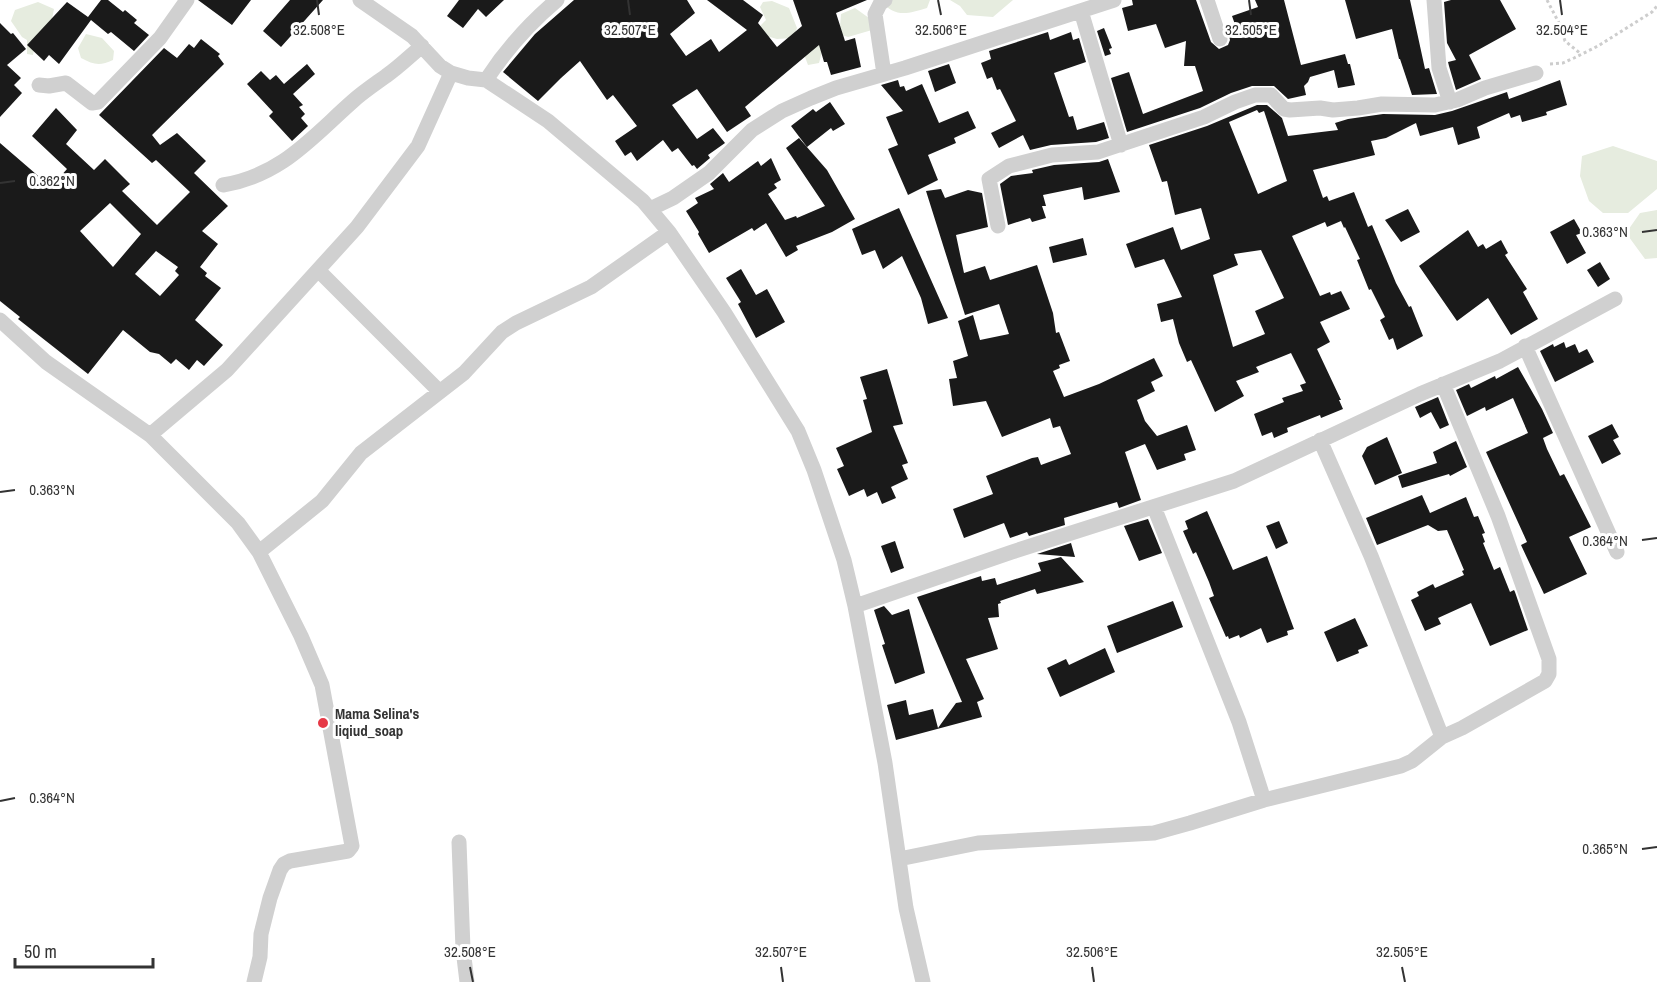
<svg xmlns="http://www.w3.org/2000/svg" width="1657" height="982" font-family="'Archivo Narrow',sans-serif">
<style>
.green{fill:#e6ecdf}
.building{fill:#1a1a1a;fill-rule:evenodd}
.lines{fill:none;stroke-linecap:round;stroke-linejoin:round}
.path{stroke:#cdcdcd;stroke-width:3;stroke-dasharray:3 3;stroke-linecap:butt}
.minor{stroke:#d0d0d0;stroke-width:15}
.ticks{fill:none;stroke:#333;stroke-width:2}
.poi-dot{fill:#e63946;stroke:#fff;stroke-width:2}
.labels{text-anchor:middle;stroke-width:6;stroke-linejoin:round;paint-order:stroke}
.poi-label{font-size:15px;font-weight:bold;fill:#333;stroke:#fff;text-anchor:start}
.ticks-label{font-size:15px;text-anchor:middle;fill:#333;stroke:#fff;stroke-width:6;stroke-linejoin:round;paint-order:stroke}
</style>
<rect width="100%" height="100%" fill="#fff"/>
<path class="green" d="M880 0H930L927 8C907 14 895 18 880 0Z
M950 0H1013L993 17 967 15 960 6Z
M772 1 789 8 797 28 793 38 777 39 759 34 758 28 766 20 760 7 763 2Z
M38 2 54 9 50 29 35 44 33 55 27 54V40L22 37 11 21 15 10Z
M855 8 869 18 872 30 848 37 842 35 823 48 819 63 808 65 799 41 840 27 841 14Z
M86 34 102 38 114 51 113 60C100 66 94 65 81 58L78 48Z
M1613 146 1657 161V189L1628 213H1603L1589 201 1580 176 1582 156Z
M1657 210V258L1645 259 1626 233 1640 213Z"/>
<path class="building" d="M101 0H108L123 12 125 10 137 20 134 23 149 35 134 51 111 32 108 34 91 20 59 64 49 55 44 61 27 45 67 2 88 17Z
M198 0H251L232 25Z
M290 0H323L281 47 263 31Z
M459 0H504L486 17 478 9 463 28 447 16Z
M574 0H687L695 13 670 34 686 56 711 39 719 52 747 30 707 0H743L763 15 758 23 777 47 802 26 793 0H867L836 13 845 41 855 38 861 67 831 75 827 62H824L819 45 745 107 751 116 727 132 697 89 672 105 697 139 713 128 725 143 708 155 710 158 697 169 694 165 692 166 678 148 672 152 663 140 637 161 631 152 625 156 615 141 637 126 613 95 607 100 580 61 561 78 538 101 503 72 535 34Z
M1132 0H1196L1211 42 1219 49 1228 45 1230 40 1228 32 1237 30 1232 16 1258 7 1255 0H1284L1301 65 1345 54 1348 64H1350L1355 85 1338 88 1334 70 1310 77 1308 82 1304 86 1306 95 1288 99 1274 86H1252L1231 93 1200 108 1127 132 1111 78 1129 72 1143 114 1203 91 1195 66H1184L1186 41 1165 48 1156 24 1128 31 1122 8 1133 5Z
M1345 0H1410L1425 69 1429 68 1437 94 1412 95 1400 59H1399L1392 29 1356 39Z
M1451 0H1500L1516 29 1469 55 1481 79 1456 90 1449 66 1448 62 1456 60 1447 43 1444 2Z
M0 23 11 34 13 33 26 49 7 65 21 78 14 85 22 93 0 117Z
M1104 28 1112 48 1109 49 1111 54 1105 56 1097 31Z
M1048 32 1050 40 1071 32 1073 40 1079 38 1086 62 1054 73 1069 117 1073 116 1077 130 1104 122 1109 138 1096 142 1051 145 1030 150 1023 135 999 148 991 133 1016 121 1000 89 997 90 992 77 987 79 981 63 991 59 989 51Z
M201 39 220 54 218 56 224 64 152 135 160 145 177 133 206 161 194 173 228 206 202 231 218 244 200 267 207 273 205 276 221 288 195 320 223 345 204 366 197 360 189 370 176 359 171 364 159 354 150 352 123 330 88 374 18 319 20 317 0 301V143L51 187 67 169 32 136 56 108 77 130 66 144 94 170 105 159 130 184 122 191 157 225 190 192 156 160 152 163 99 115 164 48 177 58 189 44 194 48ZM110 203 141 234 113 267 80 231ZM156 251 178 267 175 271 179 275 160 296 135 274Z
M307 64 315 74 293 94 303 105 299 107 305 114 301 118 308 126 292 141 269 116 273 112 247 84 261 71 270 80 276 75 284 84Z
M949 64 956 83 935 92 928 71Z
M898 80 900 87 904 86 906 91 922 84 939 123 968 111 976 128 954 138 956 143 928 155 938 180 908 195 888 149 898 145 886 117 903 111 881 85Z
M1560 80 1567 105 1546 112 1547 115 1522 122 1520 115 1511 118 1509 113 1477 127 1480 138 1458 145 1453 127 1420 136 1416 123 1386 138 1371 141 1375 155 1313 170 1323 198 1327 196 1329 201 1354 192 1368 227 1372 225 1396 283 1409 307 1411 306 1423 336 1397 350 1393 338 1389 340 1380 320 1385 317 1371 289 1369 290 1357 260 1360 259 1345 227 1344 228 1341 221 1327 227 1325 222 1292 236 1320 296 1330 292 1331 295 1341 291 1350 309 1320 322 1330 342 1317 349 1341 400H1339L1343 409 1321 418 1320 415 1287 428 1288 432 1274 438 1272 432 1262 436 1254 414 1284 402 1282 398 1303 391 1300 385 1306 383 1291 353 1256 367 1259 372 1236 381 1244 396 1215 412 1191 360 1187 362 1179 343 1173 319 1161 322 1157 304 1182 297 1164 259 1135 268 1126 244 1173 227 1181 250 1210 239 1201 208 1175 215 1167 181 1162 182 1149 145 1207 126 1257 105H1267L1282 118 1288 136 1338 130 1335 123 1348 119 1383 114 1435 115 1452 111 1507 92 1509 99ZM1257 110 1259 113 1264 111 1287 181 1258 194 1229 122ZM1261 250 1284 298 1255 311 1265 334 1233 347 1213 275 1238 265 1234 254Z
M830 102 845 124 833 131 831 128 807 147 791 126 813 109 816 112Z
M799 138 827 170 855 219 832 232 796 246 798 250 786 257 766 223 754 231 752 228 709 253 698 234 699 232 686 211 698 203 695 198 714 189 710 184 723 173 729 182 758 161 761 166 771 158 781 180 774 184 777 188 768 194 785 220 796 216 797 218 825 206 786 148Z
M1108 159 1120 192 1084 200 1082 187 1043 195 1046 206H1042L1046 218 1032 222 1030 218 1008 225 1000 184 1011 176 1033 173 1032 170 1054 165 1099 162Z
M941 189 945 198 968 190 982 193 988 227 956 235 964 273 985 266 990 280 1037 265 1053 313 1056 333 1059 332 1070 361 1059 365 1060 368 1053 371 1064 397 1099 384 1154 358 1163 376 1151 382 1155 391 1137 400 1145 421 1157 436 1187 425 1196 450 1184 454 1186 460 1157 470 1145 444 1125 452 1141 500 1119 508 1117 502 1064 518 1065 525 1029 536 1027 532 1010 538 1004 523 964 538 953 509 993 494 986 476 1032 458 1038 457 1041 465 1071 454 1060 426 1053 428 1050 418 1002 437 986 401 953 406 949 379 957 378 953 361 968 356 958 321 973 315 980 340 1009 334 999 304 965 315 926 191Z
M899 208 948 318 928 324 921 298 902 256 883 269 875 250 862 255 852 229Z
M1408 209 1420 232 1401 242 1385 220Z
M1574 219 1582 233 1576 235 1586 253 1567 264 1550 232Z
M1468 230 1478 247 1483 244 1486 249 1501 240 1508 253 1505 255 1527 289 1523 292 1538 319 1511 335 1488 298 1457 321 1419 266Z
M1083 238 1087 255 1053 263 1049 247Z
M1600 262 1610 279 1598 287 1587 270Z
M741 269 756 295 767 289 785 322 756 338 738 304 741 302 726 278Z
M1564 342 1566 348 1575 344 1579 353 1587 349 1594 362 1555 382 1540 351 1553 344 1554 347Z
M1518 367 1542 409 1553 433 1543 438 1547 449 1560 476 1564 474 1591 527 1569 537 1587 574 1544 594 1521 545 1527 542 1486 452 1528 433 1513 398 1486 411 1485 407 1467 416 1456 390 1469 384 1471 388 1495 376 1496 379Z
M887 369 903 424 893 426 908 463 902 465 908 479 891 487 896 498 882 504 877 492 867 497 864 489 849 496 837 469 844 466 836 448 872 432 863 400 867 399 860 377Z
M1438 397 1449 425 1440 429 1431 412 1420 418 1415 407Z
M1612 424 1619 437 1613 440 1621 454 1602 464 1588 436Z
M1387 437 1402 473 1375 485 1362 456 1367 447Z
M1456 441 1467 467 1450 476 1449 474 1402 488 1398 476 1437 463 1433 452Z
M1422 495 1430 513 1466 497 1474 517 1478 516 1485 533 1482 534 1485 542 1483 543 1494 570 1500 567 1510 592 1514 590 1515 592 1528 630 1490 646 1471 603 1438 618 1441 624 1425 631 1411 600 1419 596 1417 592 1433 584 1435 588 1464 575 1462 571 1464 570 1447 530 1438 531 1428 525 1377 545 1366 518Z
M1207 511 1233 570 1267 556 1294 629 1287 631 1288 635 1267 643 1261 628 1240 638 1239 635 1229 639 1228 636 1226 637 1209 598 1214 596 1209 582 1196 552 1193 554 1183 531 1188 529 1185 521Z
M1148 519 1162 553 1139 561 1124 526Z
M1279 521 1288 543 1276 549 1266 526Z
M895 541 904 568 891 573 881 546Z
M1071 543 1075 557 1037 554Z
M1061 557 1084 582 1037 594 1035 589 1000 601 1001 603 998 604 999 617 988 618 998 649 966 659 984 699 977 702 982 717 896 740 887 705 906 700 909 715 933 709 938 728 956 703 962 702 917 597 981 576 982 581 995 578 997 585 1041 571 1038 563Z
M1173 601 1183 627 1117 653 1107 626Z
M884 606 892 615 909 609 925 673 895 684 882 645 885 644 874 610Z
M1355 618 1368 646 1358 650 1359 653 1337 662 1324 632Z
M1105 648 1115 672 1060 697 1047 668 1066 659 1069 665Z"/>
<g class="lines">
<path class="path" d="M1547 0 1560 25 1565 41 1581 54
M1550 64 1563 63 1574 58 1598 46 1652 12 1657 6"/>
<path class="minor" d="M360 0 412 36 440 66 451 73 468 78 486 80 548 121 643 201 669 232 724 312 798 431 814 470 844 560 855 606 885 763 906 908 923 982
M1207 0 1220 39
M1434 0 1439 68 1450 102
M1081 11 1121 145
M884 74 875 14 880 4 885 0
M486 80C505 51 531 22 557 0
M39 85 49 86 66 83 92 103 98 102 160 38 187 0
M223 185C282 175 311 138 353 101 363 92 375 84 386 76 399 67 410 56 422 46
M650 209 673 198 709 173 752 130 782 111 811 98 836 88 905 68 1114 0
M998 226 989 179 1009 166 1052 155 1098 152 1204 117 1235 102 1255 95H1271L1284 109 1290 110 1320 108 1333 110 1358 108 1382 104 1435 105 1457 100 1485 88 1536 73
M319 271 439 391
M0 320 46 362 150 435 238 523 259 552 301 636 322 685 352 846 348 851 290 861 284 864 280 870 270 898 261 934 260 957 254 982
M1525 346 1617 552
M150 435 227 370 357 227 418 146 451 73
M1320 440 1371 556 1442 737
M1154 507 1239 722 1264 800
M259 552 322 501 361 453 464 373 502 332 516 323 591 287 669 232
M855 606 1012 552 1234 481 1420 394 1500 361 1615 299
M459 842 463 949 467 982
M899 859 978 843 1154 833 1190 823 1264 800 1401 766 1412 761 1442 737 1462 728 1545 681 1549 674V659L1498 516 1443 384"/>
</g>
<path class="ticks" d="M317 0 319 15M628 0 630 15M938 0 941 15M1249 0 1251 15M1560 0 1562 15M0 183 15 181M1642 232 1657 230M0 492 15 490M1642 540 1657 538M0 801 15 798M1642 849 1657 847M470 967 473 982M781 967 783 982M1092 967 1094 982M1402 967 1405 982"/>
<circle class="poi-dot" cx="323" cy="723" r="6"/>
<g class="labels">
<g class="poi-label">
<text x="335" y="719">Mama Selina's<tspan x="335" dy="17">liqiud_soap</tspan></text>
</g>
</g>
<g class="ticks-label">
<text x="319" y="35">32.508°E</text>
<text x="630" y="35">32.507°E</text>
<text x="941" y="35">32.506°E</text>
<text x="1251" y="35">32.505°E</text>
<text x="1562" y="35">32.504°E</text>
<text x="52" y="186">0.362°N</text>
<text x="1605" y="237">0.363°N</text>
<text x="52" y="495">0.363°N</text>
<text x="1605" y="546">0.364°N</text>
<text x="52" y="803">0.364°N</text>
<text x="1605" y="854">0.365°N</text>
<text x="470" y="957">32.508°E</text>
<text x="781" y="957">32.507°E</text>
<text x="1092" y="957">32.506°E</text>
<text x="1402" y="957">32.505°E</text>
</g>
<path d="M15 958v9h138v-9" fill="none" stroke="#333333" stroke-width="3"/>
<text x="24" y="958" font-size="18" fill="#333333" stroke="#ffffff" stroke-width="4.5" paint-order="stroke">50 m</text>
</svg>
